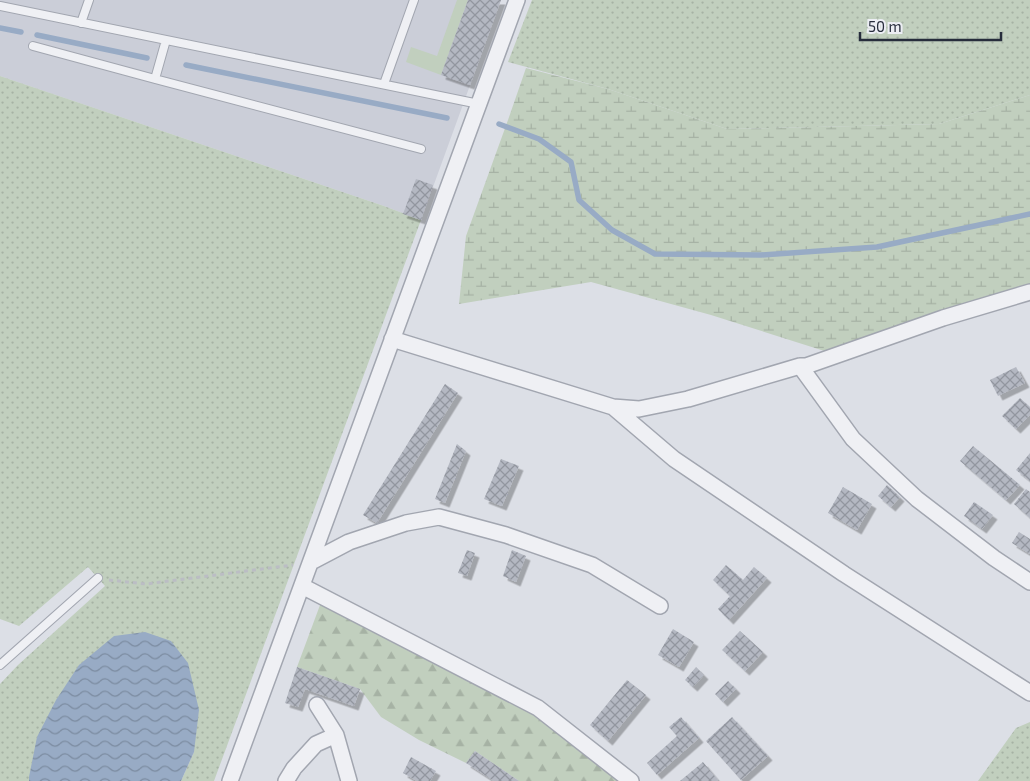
<svg xmlns="http://www.w3.org/2000/svg" width="1030" height="781" font-family="'Exo 2',sans-serif">
<style>
.built{fill:#cbced8}
.grass{fill:url(#grass-dots)}
.forest{fill:url(#forest-firs)}
.wetland{fill:url(#wetland-marsh)}
.garden{fill:#c1cfbe}
.water{fill:url(#water-waves)}
.lines{fill:none;stroke-linecap:round;stroke-linejoin:round}
.stream{stroke:#98abc5;stroke-width:5.5}
.building{fill:url(#building-cross-hatch);filter:url(#shadow)}
.service-casing{stroke:#a2a6b0;stroke-width:10}
.minor-casing{stroke:#a2a6b0;stroke-width:18}
.path{stroke:#bbbdc4;stroke-width:3;stroke-dasharray:4 4;stroke-linecap:butt}
.service{stroke:#eff0f4;stroke-width:8}
.minor{stroke:#eff0f4;stroke-width:15}
</style>
<defs>
<pattern id="grass-dots" width="8" height="8" patternUnits="userSpaceOnUse" patternTransform="scale(1.25)"><rect width="8" height="8" fill="#c1cfbe"/><path d="M2 2h.1M6 6h.1" fill="none" stroke="#a6b2a4" stroke-width="1.8" stroke-linecap="round"/></pattern>
<pattern id="forest-firs" width="22" height="20" patternUnits="userSpaceOnUse" patternTransform="scale(1.25)"><rect width="22" height="20" fill="#c1cfbe"/><path d="M5 1l3.5 6h-7zM16 11l3.5 6h-7z" fill="#a6b2a4"/></pattern>
<pattern id="wetland-marsh" width="20" height="14" patternUnits="userSpaceOnUse" patternTransform="scale(1.25)"><rect width="20" height="14" fill="#c1cfbe"/><path d="M1 5h8M5 5V1M11 12h8M15 12V8" fill="none" stroke="#a6b2a4"/></pattern>
<pattern id="water-waves" width="16" height="10" patternUnits="userSpaceOnUse" patternTransform="scale(1.25)"><rect width="16" height="10" fill="#98abc5"/><path d="M0 5q4-4 8 0t8 0" fill="none" stroke="#7c8ca1"/></pattern>
<pattern id="building-cross-hatch" width="8" height="8" patternUnits="userSpaceOnUse" patternTransform="scale(1.25)"><rect width="8" height="8" fill="#b4b8c2"/><path d="M0 0l8 8M0 8l8-8" fill="none" stroke="#92969f"/></pattern>
<filter id="shadow"><feDropShadow dx="4.5" dy="4.5" stdDeviation="0" flood-color="#0004"/></filter>
</defs>
<rect width="100%" height="100%" fill="#dcdfe6"/>
<path class="built" d="M0 0H501L421 220 384 206 0 76Z"/>
<path class="grass" d="M532 0H1030V95L939 124 727 129 608 89 508 62Z
M0 76 384 206 421 220 214 781H181L194 752 29 777V781H0V684L18 665 105 586 88 567 19 626 0 619Z
M1030 722V781H978L1016 728Z"/>
<path class="forest" d="M323 597 538 708 631 781H519L475 751 466 763 419 740 381 717 360 689 297 667Z"/>
<path class="wetland" d="M526 68 608 89 727 129 939 124 1030 95V292L837 355 711 315 591 282 459 304 466 236 508 120Z"/>
<path class="garden" d="M457 0H468L441 75 406 62 411 47 437 56Z"/>
<path class="water" d="M145 632 171 641 188 663 199 710 194 752 181 781H29V777L37 737 56 700 79 665 114 636Z"/>
<g class="lines">
<path class="stream" d="M0 28 21 32
M37 35 147 58
M186 65 447 118
M499 124 539 139 571 162 579 200 612 230 655 254 761 255 877 247 1030 214"/>
</g>
<path class="building" d="M468 0H501L470 85 441 75Z
M416 179 433 185 421 220 403 214Z
M1016 367 1025 383 998 396 990 380Z
M445 384 458 393 377 523 363 515Z
M1020 398 1030 407V415L1016 429 1002 416Z
M457 444 466 451 445 503 435 499Z
M973 446 1020 485 1006 500 960 461Z
M1030 453V481L1016 470Z
M501 459 519 466 502 506 484 499Z
M887 485 900 497 891 507 878 496Z
M843 487 872 504 857 530 828 513Z
M1026 489 1030 492V518L1014 504Z
M974 502 993 515 982 529 964 516Z
M1019 532 1030 539V554L1012 543Z
M467 550 475 553 467 576 458 573Z
M512 550 526 556 516 582 503 576Z
M726 565 743 580 754 567 767 578 729 620 718 609 730 596 713 580Z
M673 629 694 642 679 667 658 655Z
M740 631 763 652 745 671 722 650Z
M297 667 360 689 354 706 305 689 298 707 285 703Z
M696 667 704 675 693 687 685 680Z
M627 680 646 695 608 741 590 725Z
M728 681 736 689 723 702 715 694Z
M681 717 699 738 657 775 647 763 677 736 669 727Z
M732 717 768 756 741 780 706 741Z
M475 751 519 781H494L466 763Z
M411 757 436 771 430 781H417L403 773Z
M703 762 718 780 716 781H680Z"/>
<g class="lines">
<defs>
<path id="service" d="M0 6 479 104
M81 23 89 0
M33 46 155 79 421 149
M155 79 166 40
M384 84 414 0
M0 665 98 578"/>
<path id="minor" d="M392 339 613 407 639 409 688 399 800 366H806L943 318 1030 292
M800 366 853 439 917 499 994 558 1030 582
M613 407 674 459 844 574 1030 693
M311 562 349 542 406 523 439 517 506 535 592 565 660 606
M302 586 538 708 631 781
M317 705 336 735 349 781
M230 781 517 0
M286 781 294 768 316 744 336 735"/>
</defs>
<use href="#service" class="service-casing"/>
<use href="#minor" class="minor-casing"/>
<path class="path" d="M109 580 146 584 293 565"/>
<use href="#service" class="service"/>
<use href="#minor" class="minor"/>
</g>
<path d="M860 32v8h141v-8" fill="none" stroke="#272d3c" stroke-width="2.5"/>
<text x="868" y="32" font-size="15" fill="#272d3c" stroke="#eceef4" stroke-width="4" paint-order="stroke">50 m</text>
</svg>
